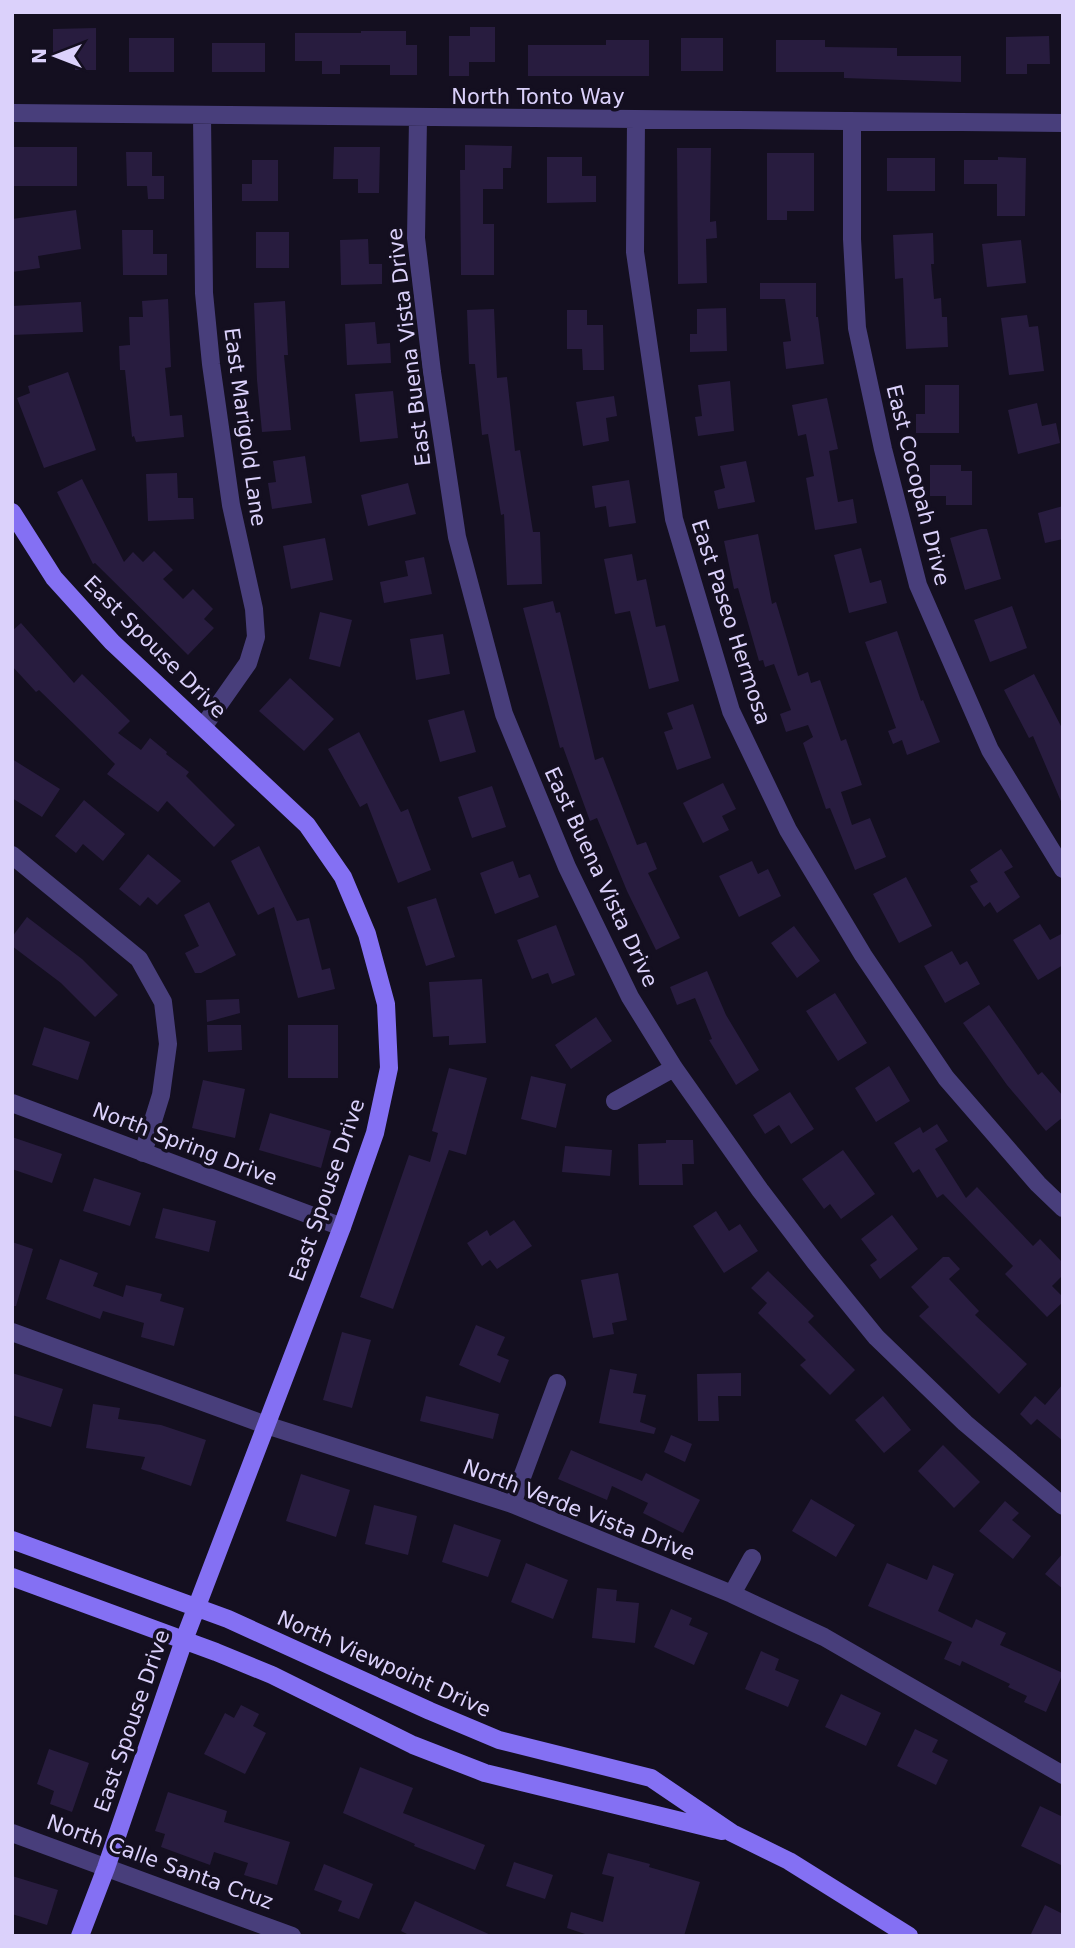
<svg xmlns="http://www.w3.org/2000/svg" width="1075" height="1948" font-family="'DejaVu Sans',sans-serif">
<style>
.building{fill:#281c3f}
.lines{fill:none;stroke-linecap:round;stroke-linejoin:round}
.street{stroke:#483e7b;stroke-width:18}
.secondary{stroke:#8470f3;stroke-width:18}
.labels{text-anchor:middle;stroke-width:7;stroke-linejoin:round;paint-order:stroke}
.street-label{font-size:21px;fill:#dbd1fb;stroke:#140f20}
</style>
<rect width="100%" height="100%" fill="#140f20"/>
<path class="building" d="M470 27H495V62H469V76H449V36H470Z
M96 28V70H75V57H53V29Z
M361 31H406V45H417V75H390V65H340V74H322V61H295V33H361Z
M1049 36 1050 64H1027V74H1006V37Z
M129 38H174V72H129Z
M681 38H723V71H681Z
M606 40H649V76H528V45H606Z
M776 40H825V47L897 48V56H961V82L844 78V72H776Z
M212 43H265V72H212Z
M465 145 512 146 511 168H503V189H483V224H494V275H461L460 170H465Z
M12 147H77V186H12Z
M334 147H380L379 193H358V179H333Z
M677 148H711L710 222 716 221 717 238 706 239 707 283 678 284Z
M126 152H152V176H164V199H148L147 186H127Z
M767 153H814V211H787V220H767Z
M547 157H582V176H596V202L547 203Z
M998 157 1026 158 1025 216H997V184H964V160H998Z
M887 158H935V191H887Z
M252 160H278V201H242V184H252Z
M76 210 81 249 38 256 40 268 12 272V219Z
M122 230H153V254H167V275H123Z
M256 232H289V268H256Z
M933 233 934 264H931L934 299 941 298 942 317H947L948 347 906 349 903 278 895 279 893 235Z
M368 239 369 264H382V284L341 285 340 240Z
M1021 240 1026 283 987 287 982 244Z
M760 283H816V317H818L824 364 786 369 783 342 791 341 785 299H760Z
M168 299 171 367 165 368 170 416 182 415 184 437 136 442 134 436 132 437 125 370H120L119 346 130 345 129 317H143L142 301Z
M285 301 288 355H284L291 430 262 432 257 380 254 303Z
M81 302 83 332 12 335V306Z
M726 308 727 351 690 352V334H697V309Z
M494 309 497 378 507 377 515 451 520 450 533 532H540L542 584 507 585 504 514 501 515 488 434 482 435 475 364H469L467 310Z
M567 310H587V325H603L604 370H583L582 349H567Z
M1027 315 1029 327 1038 326 1044 371 1009 375 1001 318Z
M375 322 377 344 390 343 391 363 347 365 345 324Z
M68 372 96 450 44 468 17 398 30 393 28 386Z
M730 381 734 431 698 436 695 417 702 416 698 385Z
M925 385H959V433H916V414H925Z
M393 391 398 438 360 442 355 394Z
M614 396 617 416 606 418 609 441 583 446 576 402Z
M827 398 838 449 829 451 838 502 853 499 857 523 815 530 806 478 814 476 806 434 798 436 792 405Z
M1037 403 1042 426 1056 423 1060 443 1018 454 1008 410Z
M305 456 312 503 272 509 268 483 276 482 273 461Z
M746 461 755 502 718 509 714 491 725 488 720 466Z
M930 465H961V471H972V505H946V496H930Z
M177 473 178 498H193L194 519 148 521 146 474Z
M82 479 124 562 133 552 143 562 154 551 173 570 163 579 183 599 193 589 213 609 204 619 214 628 188 655 95 563 93 564 57 492Z
M629 480 636 523 609 527 606 506 595 508 592 486Z
M408 483 416 514 368 526 361 495Z
M1063 506V539L1045 543 1038 513Z
M981 529H987L1001 579 965 590 950 538Z
M758 534 772 604 776 602 798 676 808 672 811 683 820 680 841 741 846 739 862 785 841 792 852 825 870 818 886 857 855 870 830 808 826 809 803 743 813 737 808 725 786 732 780 714 791 710 774 664 765 667 763 660 759 661 738 588 734 589 724 541Z
M325 538 333 580 291 589 283 546Z
M861 548 870 583 881 580 887 603 849 613 834 555Z
M632 554 637 581 646 579 656 627 665 625 679 681 649 689 630 611 615 614 604 559Z
M424 557 432 594 384 603 380 582 408 576 405 561Z
M553 601 556 613 560 612 595 760 603 757 637 845 646 842 657 869 648 873 680 938 656 950 627 891 597 818 590 821 563 747 560 748 523 608Z
M1012 606 1027 648 990 662 974 620Z
M320 612 352 620 340 667 309 659Z
M21 623 74 683 82 674 130 721 118 733 141 750 150 738 167 752 166 754 189 772 186 776 235 825 214 847 167 801 158 812 107 774 115 764 39 690 36 692 12 666V631Z
M897 631 921 701 923 700 940 742 907 755 902 740 893 744 888 731 896 728 865 642Z
M443 634 450 674 416 680 410 639Z
M1034 674 1063 730V806L1033 736 1029 738 1004 690Z
M290 678 334 719 304 751 259 711Z
M693 704 711 758 677 770 664 732 673 729 667 713Z
M464 710 476 752 440 762 428 720Z
M359 732 401 812 408 809 431 870 398 883 367 803 360 807 328 749Z
M12 759 60 789 42 817 12 798Z
M723 783 736 809 722 816 729 830 703 843 683 803Z
M492 786 506 827 472 838 458 797Z
M84 800 125 834 103 861 83 844 76 853 55 836Z
M259 846 297 921 309 918 322 970 330 968 335 989 298 998 274 907 258 915 231 861Z
M1001 849 1013 867 1004 872 1020 897 997 913 990 902 984 907 970 886 978 882 970 870Z
M148 854 181 881 157 905 148 897 140 906 119 889Z
M513 861 519 878 530 874 539 897 495 914 480 873Z
M752 861 758 874 768 869 781 896 739 917 719 876Z
M906 877 932 926 899 943 873 894Z
M436 898 455 957 426 966 407 907Z
M209 902 236 955 201 973H195L185 953 199 946 184 915Z
M27 917 82 959 118 995 95 1017 61 983 12 946V937Z
M1040 924 1050 940 1063 933V965L1038 980 1013 940Z
M556 925 575 975 552 984 548 973 532 979 517 940Z
M794 926 820 961 797 978 771 943Z
M952 951 960 965 967 961 980 984 945 1003 924 966Z
M707 971 726 1015 759 1070 736 1085 709 1040 712 1039 695 998 677 1005 670 987Z
M482 979 486 1043 449 1045V1036L433 1037 429 982Z
M835 993 867 1043 838 1061 806 1011Z
M239 999 240 1013 207 1022 206 1000Z
M989 1005 1038 1075 1042 1072 1063 1096V1117L1046 1131 1007 1085 963 1023Z
M596 1017 612 1041 571 1069 555 1045Z
M207 1025H241L242 1050 208 1052Z
M288 1025H338V1078H288Z
M44 1027 90 1042 78 1080 32 1065Z
M889 1066 910 1101 876 1122 855 1088Z
M449 1068 487 1078 466 1155 449 1150 393 1309 360 1297 409 1155 430 1162 438 1133 432 1131Z
M531 1076 566 1084 556 1128 521 1119Z
M203 1080 245 1089 235 1138 192 1128Z
M790 1092 814 1129 791 1144 779 1125 765 1134 753 1115Z
M270 1113 331 1131 321 1168 259 1150Z
M937 1124 948 1141 935 1149 966 1198 977 1187 1033 1246 1040 1239 1063 1263V1275L1052 1286 1063 1297V1302L1047 1317 1005 1274 1013 1266 943 1194 937 1198 919 1169 913 1173 894 1143 920 1127 923 1133Z
M12 1137 62 1154 52 1183 12 1169Z
M666 1140H693L694 1164H682L683 1185H639L638 1144 666 1143Z
M565 1146 612 1150 610 1176 562 1172Z
M843 1150 875 1194 841 1219 830 1204 824 1209 802 1179Z
M94 1178 141 1193 130 1226 83 1211Z
M163 1208 216 1221 209 1252 155 1238Z
M716 1211 729 1231 740 1224 758 1251 724 1273 693 1226Z
M892 1215 918 1249 880 1279 870 1265 877 1260 861 1239Z
M514 1220 532 1246 497 1269 490 1260 482 1266 467 1243 487 1230 490 1236Z
M12 1242 33 1249 16 1306H12Z
M943 1257H949L960 1269 949 1279 979 1311 975 1315 1027 1364 999 1394 919 1316 929 1307 911 1287Z
M60 1259 98 1273 93 1286 123 1297 126 1285 162 1294 160 1301 184 1308 174 1346 141 1337 144 1323 103 1311 100 1319 46 1299Z
M768 1271 814 1316 808 1322 855 1370 830 1395 800 1365 806 1360 758 1313 767 1303 751 1288Z
M618 1273 627 1320 612 1323 614 1334 593 1338 581 1280Z
M476 1325 505 1337 497 1355 509 1360 500 1383 459 1365Z
M342 1332 371 1340 352 1408 323 1400Z
M610 1369 637 1374 633 1393 646 1395 640 1422 656 1428 654 1434 599 1423Z
M12 1373 63 1389 51 1427 12 1415Z
M741 1373V1396H718L719 1421H698L697 1374Z
M1063 1384V1441L1037 1419 1031 1425 1020 1414 1035 1396 1045 1405Z
M426 1396 499 1414 493 1439 420 1421Z
M883 1396 911 1430 884 1453 855 1420Z
M93 1404 120 1408 118 1419 161 1425 206 1440 191 1486 141 1469 145 1457 86 1448Z
M671 1435 692 1444 685 1462 664 1452Z
M943 1445 980 1482 954 1508 918 1471Z
M571 1450 642 1481 646 1473 700 1500 683 1533 643 1513 648 1503 612 1486 607 1500 558 1479Z
M301 1474 350 1490 336 1537 286 1521Z
M811 1499 855 1525 836 1557 792 1531Z
M1005 1501 1019 1513 1012 1520 1031 1536 1013 1559 979 1531Z
M374 1505 417 1516 408 1555 365 1544Z
M454 1524 501 1540 488 1577 442 1562Z
M1063 1553V1589L1045 1574Z
M526 1563 568 1580 553 1619 511 1602Z
M887 1563 927 1580 933 1565 954 1574 938 1611 972 1628 976 1619 1006 1633 1000 1645 1063 1673 1046 1712 1024 1702 1027 1696 1008 1687 1010 1684 962 1661 960 1666 944 1659 952 1642 868 1606Z
M597 1588 617 1590 616 1601 639 1603 635 1643 592 1638Z
M671 1609 692 1618 689 1625 708 1633 694 1665 654 1647Z
M761 1651 779 1659 775 1670 799 1680 788 1707 745 1689Z
M841 1694 881 1713 866 1746 825 1727Z
M241 1705 259 1714 253 1726 266 1733 245 1774 204 1754 225 1713 234 1718Z
M915 1729 938 1740 932 1752 948 1760 936 1785 897 1766Z
M49 1749 89 1763 72 1812 50 1804 54 1791 37 1784Z
M360 1767 413 1788 403 1813 485 1845 475 1870 414 1846 415 1844 343 1813Z
M168 1792 227 1811 224 1822 290 1842 277 1885 244 1875 248 1863 214 1852 210 1865 161 1847 165 1834 155 1831Z
M1040 1806 1063 1817V1866L1021 1846Z
M608 1853 650 1864 649 1867 700 1882 684 1936H591L567 1928 571 1912 603 1922 614 1877 602 1874Z
M514 1862 553 1875 545 1899 506 1886Z
M324 1864 373 1884 359 1919 338 1911 342 1901 314 1890Z
M12 1876 58 1890 47 1925 12 1914Z
M415 1901 493 1936H411L401 1931Z
M1045 1905 1063 1914V1936H1030Z"/>
<g class="lines">
<path class="street" d="M12 113 1063 123
M202 116 204 293 211 364 231 505 254 609 256 637 248 663 203 727
M418 119 416 238 432 372 457 537 504 714 567 867 630 997 674 1068 760 1190 815 1262 876 1337 965 1423 1063 1506
M636 120 635 252 674 519 731 711 788 830 863 955 946 1078 1038 1184 1063 1208
M852 121V239L857 328 883 449 918 585 990 750 1063 869
M12 855 139 959 163 1002 168 1044 161 1095 143 1153
M615 1101 674 1068
M12 1103 342 1227
M12 1332 266 1425 512 1504 732 1594 824 1637 1063 1775
M512 1504 557 1383
M732 1594 752 1558
M12 1833 292 1936"/>
<path class="secondary" d="M12 512 54 578 112 642 307 825 343 877 367 934 386 1004 389 1068 375 1133 342 1227 184 1640 106 1868 80 1936
M12 1540 228 1619 430 1711 499 1740 651 1778 732 1833 789 1861 909 1936
M12 1577 216 1652 272 1675 413 1745 485 1773 722 1831"/>
</g>
<g class="labels">
<g class="street-label">
<text x="538" y="104">North Tonto Way</text>
<text transform="translate(409 347) rotate(-97)" y="7">East Buena Vista Drive</text>
<text transform="translate(245 427) rotate(82)" y="7">East Marigold Lane</text>
<text transform="translate(918 485) rotate(76)" y="7">East Cocopah Drive</text>
<text transform="translate(731 622) rotate(72)" y="7">East Paseo Hermosa</text>
<text transform="translate(155 647) rotate(45)" y="7">East Spouse Drive</text>
<text transform="translate(601 877) rotate(65)" y="7">East Buena Vista Drive</text>
<text transform="translate(185 1144) rotate(21)" y="7">North Spring Drive</text>
<text transform="translate(327 1190) rotate(-71)" y="7">East Spouse Drive</text>
<text transform="translate(579 1510) rotate(21)" y="7">North Verde Vista Drive</text>
<text transform="translate(384 1664) rotate(24)" y="7">North Viewpoint Drive</text>
<text transform="translate(132 1721) rotate(-71)" y="7">East Spouse Drive</text>
<text transform="translate(160 1862) rotate(20)" y="7">North Calle Santa Cruz</text>
</g>
</g>
<rect width="1075" height="1948" fill="none" stroke="#dbd1fb" stroke-width="28"/>
<g transform="translate(56 56) rotate(270)" stroke="#140f20" stroke-width="5" paint-order="stroke">
<path d="M0-5L12 26L0 18L-12 26Z" fill="#dbd1fb"/>
<text y="-10" font-size="19" font-weight="bold" text-anchor="middle" fill="#dbd1fb">N</text>
</g>
</svg>
